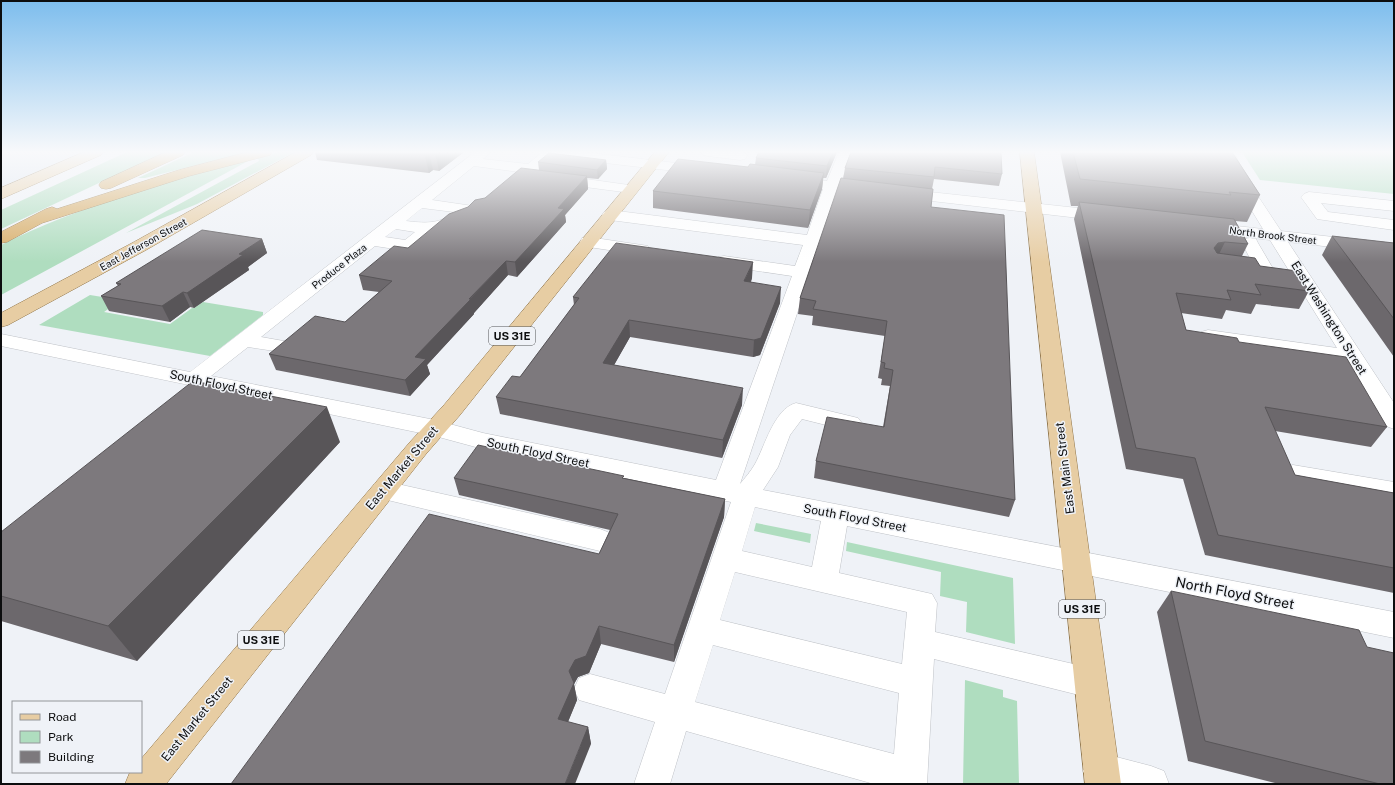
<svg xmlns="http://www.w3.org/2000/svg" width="1395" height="785" font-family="'Public Sans',sans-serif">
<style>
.built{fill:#dee6f1}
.green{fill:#afddbf}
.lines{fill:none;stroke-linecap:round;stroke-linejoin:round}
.minor-casing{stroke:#bfc2c7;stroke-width:1}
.major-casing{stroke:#907447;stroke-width:1}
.highway-casing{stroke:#907447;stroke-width:1}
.minor{fill:#fff;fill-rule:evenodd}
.major{fill:#e7cda3;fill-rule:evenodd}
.highway{fill:#d7ac65;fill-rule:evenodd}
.wall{fill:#6c686c}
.shaded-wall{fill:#585558}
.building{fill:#7d797d;stroke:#585558}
.labels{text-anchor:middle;stroke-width:3;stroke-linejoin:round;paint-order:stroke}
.far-street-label{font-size:10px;fill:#0c0d0e;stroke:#eff2f7}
.shield{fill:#eff2f7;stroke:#505254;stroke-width:1}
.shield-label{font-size:11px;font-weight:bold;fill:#0c0d0e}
.street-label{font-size:12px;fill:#0c0d0e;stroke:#eff2f7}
.near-street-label{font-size:14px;fill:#0c0d0e;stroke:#eff2f7}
</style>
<rect width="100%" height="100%" fill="#eff2f7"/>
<path class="built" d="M1 152H96L1 194Z"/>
<path class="green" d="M127 152H165L1 229V210Z
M194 152H248L145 178H138Z
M279 152H294L197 204 126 233 259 161 258 158Z
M1242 152H1394V194L1260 180Z
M250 160 1 295V245C80 206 165 182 250 160Z
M90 295 121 300 104 312 170 324 192 308H194L203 302 263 312V315L210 356 39 325Z
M756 523 811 534 810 543 754 531Z
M847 542 1013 578 1015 644 966 632 967 602 940 596 941 572 846 551Z
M965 680 1003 690V697L1017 701 1019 784H963Z"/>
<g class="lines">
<defs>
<path id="minor" d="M475 152H491L483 159 528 164 540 154 538 152H583L701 166 706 167 708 170 706 173 701 174 553 157 536 172 636 186 638 189 636 192 631 193 524 179 519 178 517 175 519 172 474 166 432 200 473 206 475 209 461 223 434 232 414 250 408 251 375 246 261 337 295 343 298 347 295 351 288 353 248 347 211 376 435 420 483 433 716 480 792 276 724 266 718 265 715 261 718 257 724 256 795 266 803 245 610 220 604 218 602 215 604 212 610 210 807 235 823 189 788 184 786 181 788 178 793 177 827 181 839 152H853L841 182 873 187 875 190 873 193 868 194 838 191 740 484C745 478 751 471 755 464 765 446 774 409 796 403L858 418 862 423 858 428 850 431 802 419 790 435 778 467 763 490 1394 612V638L847 526 839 573 932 594 937 603 935 632 1091 668 1102 673 1107 683 1102 693 1091 698 934 659 927 784H874L686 731 670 784H634L655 722 579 700 574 689 579 678 590 674 665 694 731 502 483 449 435 436 1 346V334L190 372ZM422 208 454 212C440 225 423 223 406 221ZM396 229 415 232 405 240 385 237ZM755 507 821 521 812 567 742 551ZM735 572 907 612 902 664 720 620ZM713 645 899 693 894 754 695 702Z
M701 152H742L745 153 747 156 745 159 740 160 708 156 703 155Z
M1220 152H1234L1246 178 1281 231 1394 244V254L1288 242 1394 403V429L1386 426 1346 362 1208 342 1201 340 1198 336 1201 332 1208 330 1337 348 1270 240 1210 233 1204 231 1202 228 1204 225 1210 223 1263 229 1232 178Z
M902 189 1105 211 1111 213 1113 216 1111 219 1105 221 897 197 894 194 897 191Z
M1309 192 1394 201V211L1321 203 1328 212 1394 220V230L1317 219 1301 197 1304 194Z
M588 237 642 245 648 246 651 250 648 254 642 255 582 246 580 242 582 238Z
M1250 238 1256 239 1258 243 1275 272 1272 276 1266 277 1260 276 1257 272 1242 243 1244 239Z
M1293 465 1394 482V500L1284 480 1281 474 1284 468Z
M384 481 600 529 610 533 614 540 610 547 600 551 375 497 371 490 375 483Z
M1101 753 1151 766 1164 771 1169 784 1089 783 1083 771 1089 759Z"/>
<path id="major" d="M84 152H103L101 155 1 199V188Z
M296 152H313L311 155 146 250 8 325 1 327V313L134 242Z
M655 152H669L460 415 426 454 166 784H125L130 772H141V759L410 442 444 405Z
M1020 152H1034L1121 784H1085Z"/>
<path id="highway" d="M166 152H185L183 155 111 188 106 189 101 188 99 185 101 182Z
M248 152H272L270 155 189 176 42 223 7 242 1 243V232L46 209 52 207 57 209 179 170Z"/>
</defs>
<use href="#minor" class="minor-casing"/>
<use href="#major" class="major-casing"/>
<use href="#highway" class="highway-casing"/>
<use href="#minor" class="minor"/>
<use href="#major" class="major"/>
<use href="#highway" class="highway"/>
</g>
<path class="wall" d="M315 152H464L439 171 433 170 429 173 317 160Z
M837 152 826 178H823L822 189 808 228 653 208V191L755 165 756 158Z
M851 152 1002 174 999 186 934 179 932 189 931 207 1015 500 1009 517 814 478 816 461 883 427 890 386 881 385 882 379 878 378 885 336 812 325 813 316 798 314 800 298 843 179 845 168Z
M1060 152H1232L1260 195 1247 222 1235 221 1248 244 1242 256 1260 266 1309 291 1299 309 1256 304 1251 314 1226 310 1222 319 1181 313 1186 330 1239 342 1387 427 1371 447 1275 431 1295 475 1394 493V593L1205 555 1183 479 1126 469 1074 219 1078 206H1071Z
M606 160 607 169 598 179 587 178 588 189 565 215 566 222 517 277 508 275 474 313V314L427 365 430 374 410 396 276 370 269 354 345 322 379 292 363 290 359 275 408 248 468 207 539 170 538 162Z
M1332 236 1394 243V357L1322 255Z
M262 239 267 253 248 267 249 270 194 308 190 307 170 322 109 311 101 296 118 286 116 283Z
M752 278 751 282 780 303 760 355 753 357 630 337 614 365 742 405 722 458 500 414 496 397 520 377 574 305 573 297Z
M340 442 137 661 1 621V532Z
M454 478H624L725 499 724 517 674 662 601 644 589 673 578 677 574 684 577 700 568 722 588 727 591 744 231 784 599 554 610 530 459 495Z
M1171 591 1394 784H1279L1188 761 1157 612Z"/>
<path class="shaded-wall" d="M424 152H429L433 170 429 173Z
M435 152H464L439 171Z
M833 152H837L826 178 827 166Z
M606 160 607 169 598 179 597 170Z
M824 173 822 189 808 228 810 210Z
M587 176 588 189 565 215 566 222 517 277 515 262 558 208Z
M262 239 267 253 248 267 249 270 194 308 187 293 239 254Z
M1225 242 1216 260 1214 248 1218 243Z
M506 261 508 275 474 313V314L427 365 430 374 410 396 405 380 415 357Z
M753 262 752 278 744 298V281Z
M781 287 780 303 760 355 753 357 754 340Z
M183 292 190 307 170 322 162 306Z
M629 320 630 337 605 381 603 363Z
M743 388 742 405 722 458 723 440Z
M327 407 340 442 137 661 108 626Z
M725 499 724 517 674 662V645Z
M599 626 601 644 589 673 578 677 574 684 577 700 562 736 558 719 569 671 575 660Z
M588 727 591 744 575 784H565Z"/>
<path class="building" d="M759 152H833L827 166 756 158Z
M851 152H1001L1002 174 935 167 934 177 845 168Z
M1073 152H1232L1260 195 1229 192 1231 195 1080 179Z
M549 153 606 160 597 170 538 162Z
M678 159 748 167 750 164 824 173 810 210 653 191Z
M521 168 587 176 558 208 564 209 515 262 506 261 469 299H471L415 357 426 359 405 380 269 354 315 316 345 322 392 281 359 275 394 246 408 248 449 214 468 207 475 200 485 198Z
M841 178 933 189 931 207 1004 215 1015 500 816 461 827 417 884 427 893 370 884 368 885 363 881 362 887 321 813 309 816 301 800 298Z
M1079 202 1234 219 1248 244 1225 242 1218 243 1214 248 1217 253 1255 258 1260 266 1297 271 1309 291 1255 284 1261 295 1227 290 1231 300 1176 293 1186 330 1237 338 1239 342 1346 357 1387 427 1265 407 1295 475 1394 493V568L1218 535 1195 458 1136 448Z
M202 230 262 239 239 254 243 255 187 293 183 292 162 306 101 296 121 284 116 283Z
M1332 236 1394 243V319Z
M616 243 753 262 744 281 781 287 761 338 754 340 629 320 603 363 743 388 723 440 496 397 512 376 520 377 579 298 573 297Z
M193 381 327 407 108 626 1 596V532Z
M478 445 624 476 622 478 725 499 674 645 599 626 586 656 575 660 569 671 574 683 558 719 588 727 565 784H231L429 514 599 554 618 514 454 478Z
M1171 591 1359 630 1367 647 1394 653V784H1380L1205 741Z"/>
<linearGradient id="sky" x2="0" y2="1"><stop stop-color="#7dbded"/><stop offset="0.58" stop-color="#f8f9fb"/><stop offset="1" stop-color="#f8f9fb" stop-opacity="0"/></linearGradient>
<rect width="1395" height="262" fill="url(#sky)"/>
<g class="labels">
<g class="far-street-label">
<text transform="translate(1273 235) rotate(7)" y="4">North Brook Street</text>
<text transform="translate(143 244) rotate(-29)" y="4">East Jefferson Street</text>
<text transform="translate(339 266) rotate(-38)" y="4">Produce Plaza</text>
</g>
<g class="shield">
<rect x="489" y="327" width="46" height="18" rx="3"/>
<rect x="1059" y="600" width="46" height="18" rx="3"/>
<rect x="238" y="631" width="46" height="18" rx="3"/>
</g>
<g class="shield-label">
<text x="512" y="340">US 31E</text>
<text x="1082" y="613">US 31E</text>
<text x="261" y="644">US 31E</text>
</g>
<g class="street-label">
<text transform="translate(1329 318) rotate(58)" y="4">East Washington Street</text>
<text transform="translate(221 385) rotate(12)" y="4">South Floyd Street</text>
<text transform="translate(538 453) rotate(12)" y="4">South Floyd Street</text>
<text transform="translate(402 468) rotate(-50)" y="4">East Market Street</text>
<text transform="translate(1065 468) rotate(-97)" y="4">East Main Street</text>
<text transform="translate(855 518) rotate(11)" y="4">South Floyd Street</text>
<text transform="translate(197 719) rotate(-51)" y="4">East Market Street</text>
</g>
<g class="near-street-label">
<text transform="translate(1235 593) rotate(11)" y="5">North Floyd Street</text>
</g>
</g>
<rect width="1395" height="785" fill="none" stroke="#0c0d0e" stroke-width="4"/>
<rect x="12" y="701" width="130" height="72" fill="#eff2f7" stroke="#94969a"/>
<rect x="20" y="714" width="20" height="6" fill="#e7cda3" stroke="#94969a"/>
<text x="48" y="721" font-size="12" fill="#0c0d0e">Road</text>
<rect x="20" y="731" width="20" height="12" fill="#afddbf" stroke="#94969a"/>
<text x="48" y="741" font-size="12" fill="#0c0d0e">Park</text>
<rect x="20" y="751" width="20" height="12" fill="#7d797d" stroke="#94969a"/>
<text x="48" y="761" font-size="12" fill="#0c0d0e">Building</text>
</svg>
